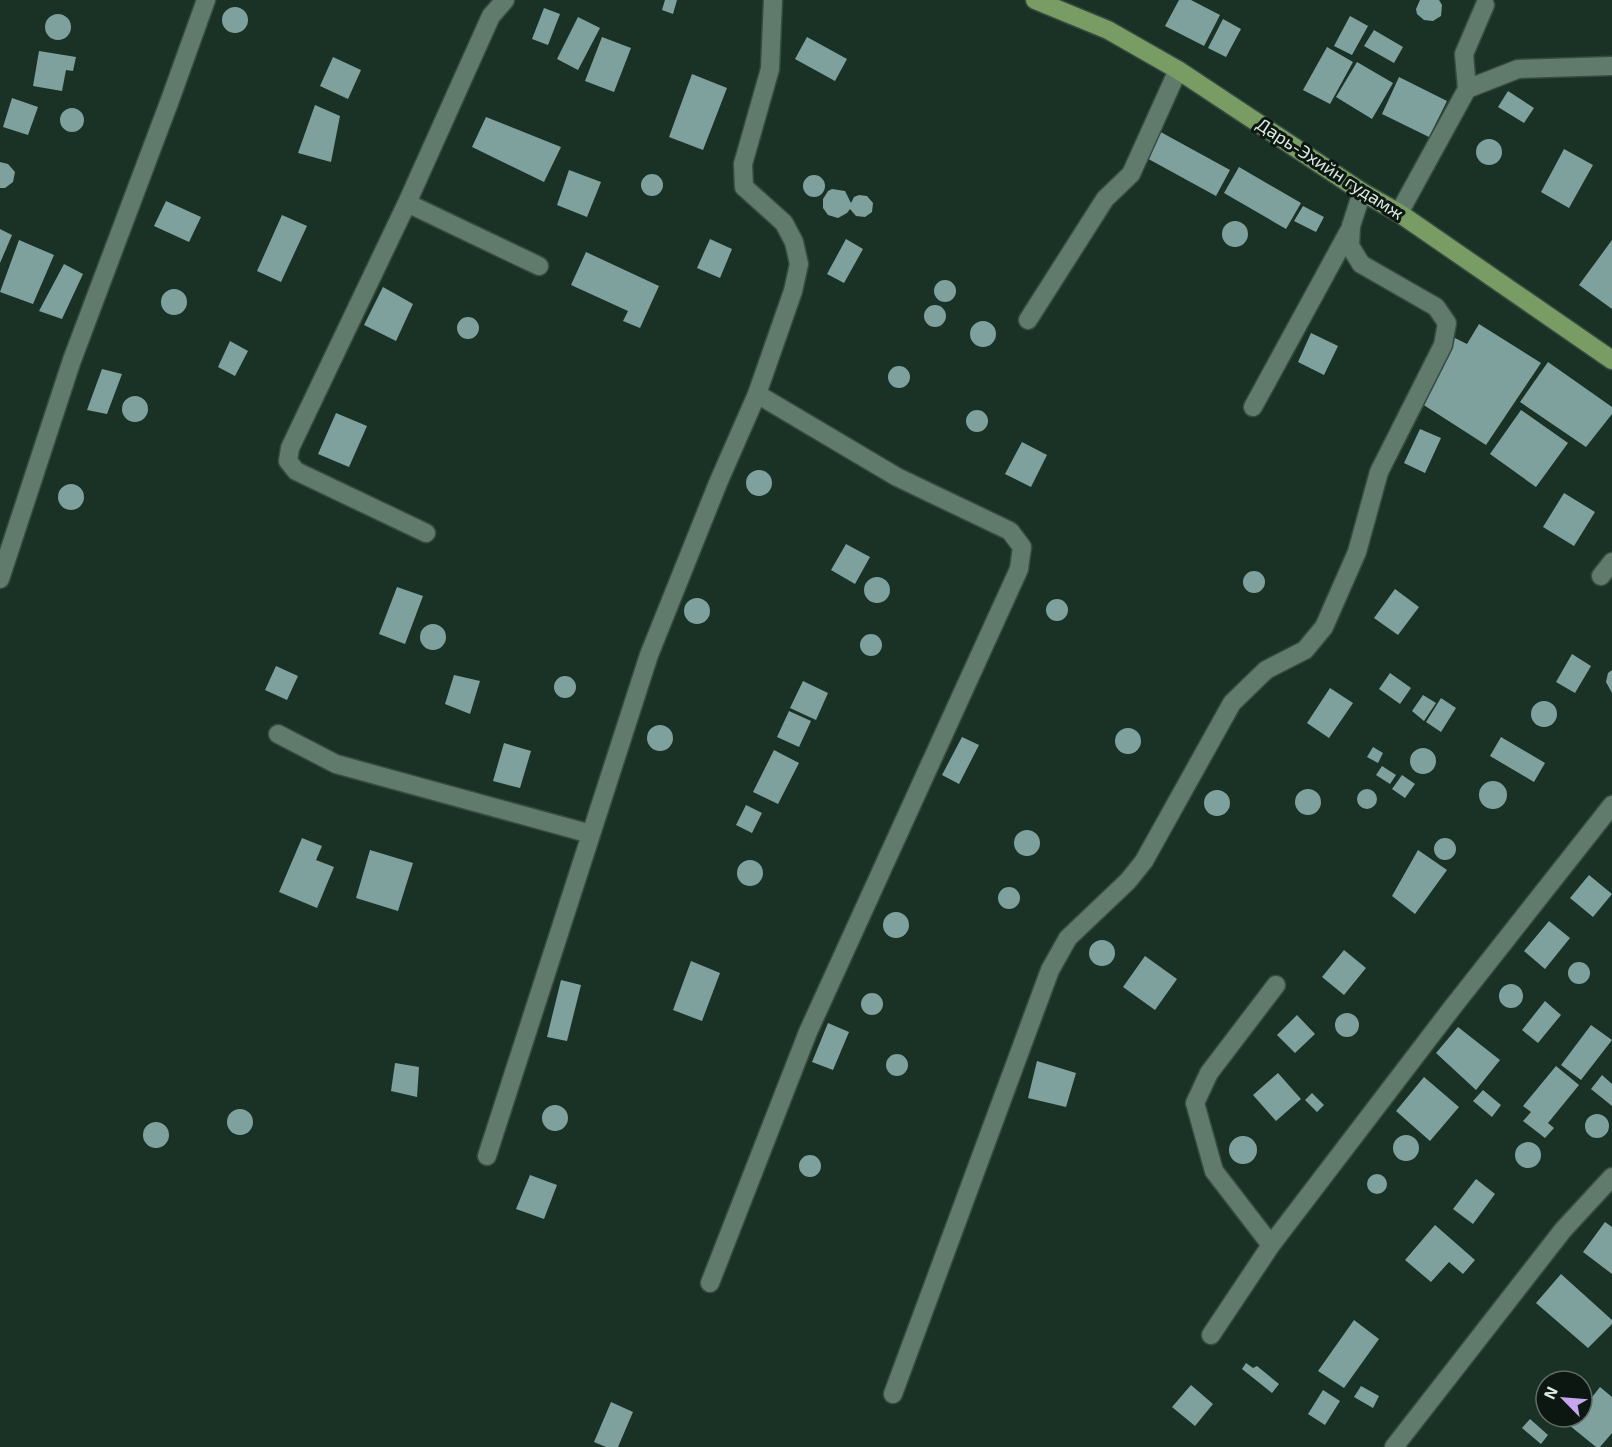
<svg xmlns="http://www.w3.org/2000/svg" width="1612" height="1447" font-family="'Exo 2',sans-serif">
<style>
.building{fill:#7fa19e}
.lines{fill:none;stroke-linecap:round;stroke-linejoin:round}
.minor-casing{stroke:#374c41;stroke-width:21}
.major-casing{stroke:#374c41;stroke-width:21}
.minor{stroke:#607a6b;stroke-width:18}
.major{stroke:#799c64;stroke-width:18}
.labels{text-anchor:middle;stroke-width:6;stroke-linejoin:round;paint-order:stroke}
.street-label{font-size:18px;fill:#ddece3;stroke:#0d1711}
</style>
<rect width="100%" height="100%" fill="#1a3225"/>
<path class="building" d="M665 0H677L673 14 662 10Z
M1179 0H1191L1220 15 1204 46 1165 26Z
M1420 0H1439L1442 5 1441 16 1433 21 1424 20 1417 14 1416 9Z
M222 20a13 13 0 1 1 26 0a13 13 0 1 1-26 0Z
M544 8 560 14 548 45 532 39Z
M45 27a13 13 0 1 1 26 0a13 13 0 1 1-26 0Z
M1350 16 1368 26 1352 55 1334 46Z
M578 17 600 28 578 70 557 59Z
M1223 19 1241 29 1226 57 1208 48Z
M1374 30 1403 47 1394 63 1364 46Z
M602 37 631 48 614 92 585 81Z
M807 37 847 59 835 81 795 59Z
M1327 47 1353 62 1330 104 1303 90Z
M39 51 76 57 73 71 66 70 62 91 33 86Z
M333 57 361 70 348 99 320 86Z
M1357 62 1393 83 1372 119 1336 97Z
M692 74 727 88 703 150 669 137Z
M1399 77 1447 101 1429 137 1382 114Z
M1508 91 1534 108 1524 123 1498 107Z
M12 98 38 107 28 135 3 127Z
M315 105 340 116 331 162 298 153Z
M60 120a12 12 0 1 1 24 0a12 12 0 1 1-24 0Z
M486 117 561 147 544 182 472 147Z
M1157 130 1230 170 1216 196 1143 156Z
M1476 152a13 13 0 1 1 26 0a13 13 0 1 1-26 0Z
M1564 149 1593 165 1569 208 1541 192Z
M0 162 8 164 15 172 13 182 5 188H0Z
M1239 167 1301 203 1286 229 1224 193Z
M569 170 601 182 587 217 557 205Z
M641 185a11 11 0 1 1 22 0a11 11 0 1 1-22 0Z
M803 186a11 11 0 1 1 22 0a11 11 0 1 1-22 0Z
M832 189 845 191 851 203 854 197 859 195 867 196 873 203 872 212 865 217 856 216 850 209 847 213 838 218 828 215 823 208V199L828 191Z
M166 201 201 217 189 242 154 226Z
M1303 206 1324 217 1316 232 1294 221Z
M282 215 307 226 281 282 257 271Z
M1222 234a13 13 0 1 1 26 0a13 13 0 1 1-26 0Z
M0 229 12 235 0 263Z
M710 239 732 249 720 278 697 268Z
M846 239 863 249 844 283 827 274Z
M19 240 54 255 33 304 0 292Z
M1612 240V309L1579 285Z
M586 252 659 286 640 328 623 321 628 311 571 285Z
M64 264 83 274 62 319 39 311Z
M934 291a11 11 0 1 1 22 0a11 11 0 1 1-22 0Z
M383 287 413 304 396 341 364 325Z
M161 302a13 13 0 1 1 26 0a13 13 0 1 1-26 0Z
M924 316a11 11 0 1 1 22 0a11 11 0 1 1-22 0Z
M457 328a11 11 0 1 1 22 0a11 11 0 1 1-22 0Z
M970 334a13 13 0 1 1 26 0a13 13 0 1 1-26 0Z
M1479 324 1541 363 1486 445 1419 402 1453 337 1467 344Z
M1311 333 1338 346 1324 375 1298 362Z
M230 341 248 351 235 376 218 367Z
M1548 362 1612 407V414L1586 447 1520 402Z
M888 377a11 11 0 1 1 22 0a11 11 0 1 1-22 0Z
M102 369 122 374 107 414 87 410Z
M122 409a13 13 0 1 1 26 0a13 13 0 1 1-26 0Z
M966 421a11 11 0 1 1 22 0a11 11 0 1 1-22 0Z
M1521 410 1568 443 1536 487 1490 454Z
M336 413 367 426 349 467 318 454Z
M1420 429 1441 438 1425 473 1404 463Z
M1022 442 1047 455 1031 487 1005 474Z
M746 483a13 13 0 1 1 26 0a13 13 0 1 1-26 0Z
M58 497a13 13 0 1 1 26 0a13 13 0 1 1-26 0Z
M1564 493 1595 512 1574 546 1543 527Z
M846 544 870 557 855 584 831 570Z
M1243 582a11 11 0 1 1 22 0a11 11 0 1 1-22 0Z
M864 590a13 13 0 1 1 26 0a13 13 0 1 1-26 0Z
M397 587 423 596 405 644 379 634Z
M1395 589 1419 607 1398 635 1374 618Z
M684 611a13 13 0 1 1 26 0a13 13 0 1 1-26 0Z
M1046 610a11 11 0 1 1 22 0a11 11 0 1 1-22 0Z
M420 637a13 13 0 1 1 26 0a13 13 0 1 1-26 0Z
M860 645a11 11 0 1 1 22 0a11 11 0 1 1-22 0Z
M1572 654 1591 666 1575 693 1556 682Z
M276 666 298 676 287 700 265 690Z
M1612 670V693L1606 682 1608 673Z
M1390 673 1411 688 1400 704 1379 689Z
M454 675 480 681 470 714 445 704Z
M554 687a11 11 0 1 1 22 0a11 11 0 1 1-22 0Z
M803 681 828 693 816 720 790 708Z
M1330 688 1353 703 1329 738 1307 723Z
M1423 695 1436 703 1424 721 1412 711Z
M1441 698 1456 708 1441 732 1426 722Z
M1531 714a13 13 0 1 1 26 0a13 13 0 1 1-26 0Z
M789 711 811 721 799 747 777 737Z
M647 738a13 13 0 1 1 26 0a13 13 0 1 1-26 0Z
M1115 741a13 13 0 1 1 26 0a13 13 0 1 1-26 0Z
M962 737 979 745 959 784 942 775Z
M1501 737 1545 763 1534 782 1490 756Z
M504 743 531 751 520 788 493 781Z
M1373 747 1383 753 1378 763 1367 757Z
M1410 761a13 13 0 1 1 26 0a13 13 0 1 1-26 0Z
M774 750 799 763 778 804 753 792Z
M1382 766 1396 775 1390 784 1376 775Z
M1402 775 1415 784 1405 798 1392 789Z
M1479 795a14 14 0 1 1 28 0a14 14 0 1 1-28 0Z
M1357 799a10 10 0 1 1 20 0a10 10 0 1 1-20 0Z
M1295 802a13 13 0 1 1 26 0a13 13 0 1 1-26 0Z
M1204 803a13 13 0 1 1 26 0a13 13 0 1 1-26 0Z
M746 805 762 813 752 833 736 825Z
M1014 843a13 13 0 1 1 26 0a13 13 0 1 1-26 0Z
M302 838 322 846 316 860 334 867 317 908 279 892Z
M1434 849a11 11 0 1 1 22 0a11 11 0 1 1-22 0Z
M370 850 413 863 398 911 356 898Z
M1418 850 1447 870 1415 914 1392 896Z
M737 873a13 13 0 1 1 26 0a13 13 0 1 1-26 0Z
M1589 875 1612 894 1593 917 1570 898Z
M998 898a11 11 0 1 1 22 0a11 11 0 1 1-22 0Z
M883 925a13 13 0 1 1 26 0a13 13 0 1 1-26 0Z
M1549 921 1570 938 1545 969 1524 951Z
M1089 953a13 13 0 1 1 26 0a13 13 0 1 1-26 0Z
M1344 950 1366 968 1344 995 1322 977Z
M1145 956 1177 979 1155 1010 1123 987Z
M691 961 720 973 702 1021 673 1010Z
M1568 973a11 11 0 1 1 22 0a11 11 0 1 1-22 0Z
M561 980 581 985 567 1041 547 1037Z
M1499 996a12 12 0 1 1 24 0a12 12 0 1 1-24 0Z
M861 1004a11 11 0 1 1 22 0a11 11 0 1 1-22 0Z
M1545 1001 1561 1015 1538 1043 1522 1030Z
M1335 1025a12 12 0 1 1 24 0a12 12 0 1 1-24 0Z
M1297 1015 1315 1034 1295 1053 1277 1035Z
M828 1023 849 1032 833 1070 812 1062Z
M1591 1025 1612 1040 1581 1080 1561 1065Z
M1458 1027 1500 1060 1476 1090 1436 1053Z
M886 1065a11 11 0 1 1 22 0a11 11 0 1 1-22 0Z
M1037 1061 1076 1073 1066 1107 1028 1098Z
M395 1063 419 1067 417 1097 391 1091Z
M1556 1066 1579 1085 1548 1123 1554 1128 1545 1138 1523 1121 1531 1112 1523 1106Z
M1278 1073 1301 1099 1276 1121 1253 1095Z
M1602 1075 1612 1084V1106L1591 1089Z
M1424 1077 1459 1107 1430 1141 1396 1111Z
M1483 1090 1501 1105 1492 1117 1473 1101Z
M1312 1093 1324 1105 1317 1112 1305 1100Z
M542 1118a13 13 0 1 1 26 0a13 13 0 1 1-26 0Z
M227 1122a13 13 0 1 1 26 0a13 13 0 1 1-26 0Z
M1585 1126a12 12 0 1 1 24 0a12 12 0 1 1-24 0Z
M143 1135a13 13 0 1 1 26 0a13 13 0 1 1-26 0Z
M1393 1148a13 13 0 1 1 26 0a13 13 0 1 1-26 0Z
M1229 1150a14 14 0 1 1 28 0a14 14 0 1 1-28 0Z
M1515 1155a13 13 0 1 1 26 0a13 13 0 1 1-26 0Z
M799 1166a11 11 0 1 1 22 0a11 11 0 1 1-22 0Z
M1367 1184a10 10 0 1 1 20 0a10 10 0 1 1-20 0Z
M530 1175 557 1185 544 1219 516 1209Z
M1476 1179 1495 1194 1473 1224 1453 1209Z
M1605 1222 1612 1227V1274L1583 1252Z
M1435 1225 1475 1260 1463 1274 1449 1262 1431 1282 1405 1260Z
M1561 1274 1612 1320V1324L1588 1348 1536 1303Z
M1354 1320 1379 1339 1344 1388 1318 1371Z
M1246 1363 1253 1368 1257 1366 1279 1384 1272 1393 1242 1369Z
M1191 1385 1213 1404 1195 1426 1172 1407Z
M1361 1386 1379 1396 1373 1408 1354 1397Z
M1600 1387 1612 1397V1433L1600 1447H1596L1569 1425 1576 1417H1582V1410Z
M1323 1390 1340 1401 1325 1425 1308 1414Z
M611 1402 633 1412 618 1447H606L594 1442Z
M1530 1419 1548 1435 1541 1444 1522 1428Z"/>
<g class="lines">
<defs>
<path id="minor" d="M1467 89 1518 69 1612 66
M407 203 539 266
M1399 213 1467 89 1464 54 1485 5
M1028 320 1105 199 1131 174 1178 70
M1253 407 1349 231
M426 533 296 471 288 461 290 448 407 203 491 16 505 0
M1601 576 1612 562
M0 579 72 360 170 100 206 0
M278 734 336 764 591 834
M487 1156 649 655 718 483 757 394 793 291 799 264 794 242 784 223 744 187 743 164 770 69 773 0
M1271 1245 1214 1171 1195 1103 1209 1073 1276 985
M710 1283 808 1032 1019 569 1022 547 1010 531 897 477 757 394
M1211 1335 1271 1245 1452 1008 1612 805
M893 1394 1050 970 1068 938 1128 881 1144 861 1232 703 1266 670 1305 650 1324 627 1357 552 1379 472 1443 345 1447 323 1436 307 1361 264 1350 246 1351 226 1362 192
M1394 1447 1563 1230 1612 1177"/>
<path id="major" d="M1035 0 1108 30 1178 70 1362 192 1399 213 1612 360"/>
</defs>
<use href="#minor" class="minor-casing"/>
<use href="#major" class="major-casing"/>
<use href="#minor" class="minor"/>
<use href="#major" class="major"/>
</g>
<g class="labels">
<g class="street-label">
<text transform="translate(1330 169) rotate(33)" y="6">Дарь-Эхийн гудамж</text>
</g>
</g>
<g transform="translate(1564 1399) rotate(295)"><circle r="28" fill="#0d1711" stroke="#606c65" stroke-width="1.5"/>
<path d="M0-4.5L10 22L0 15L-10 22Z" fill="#c8a6ef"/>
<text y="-9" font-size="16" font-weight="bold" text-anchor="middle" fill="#ddece3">N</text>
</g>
</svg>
